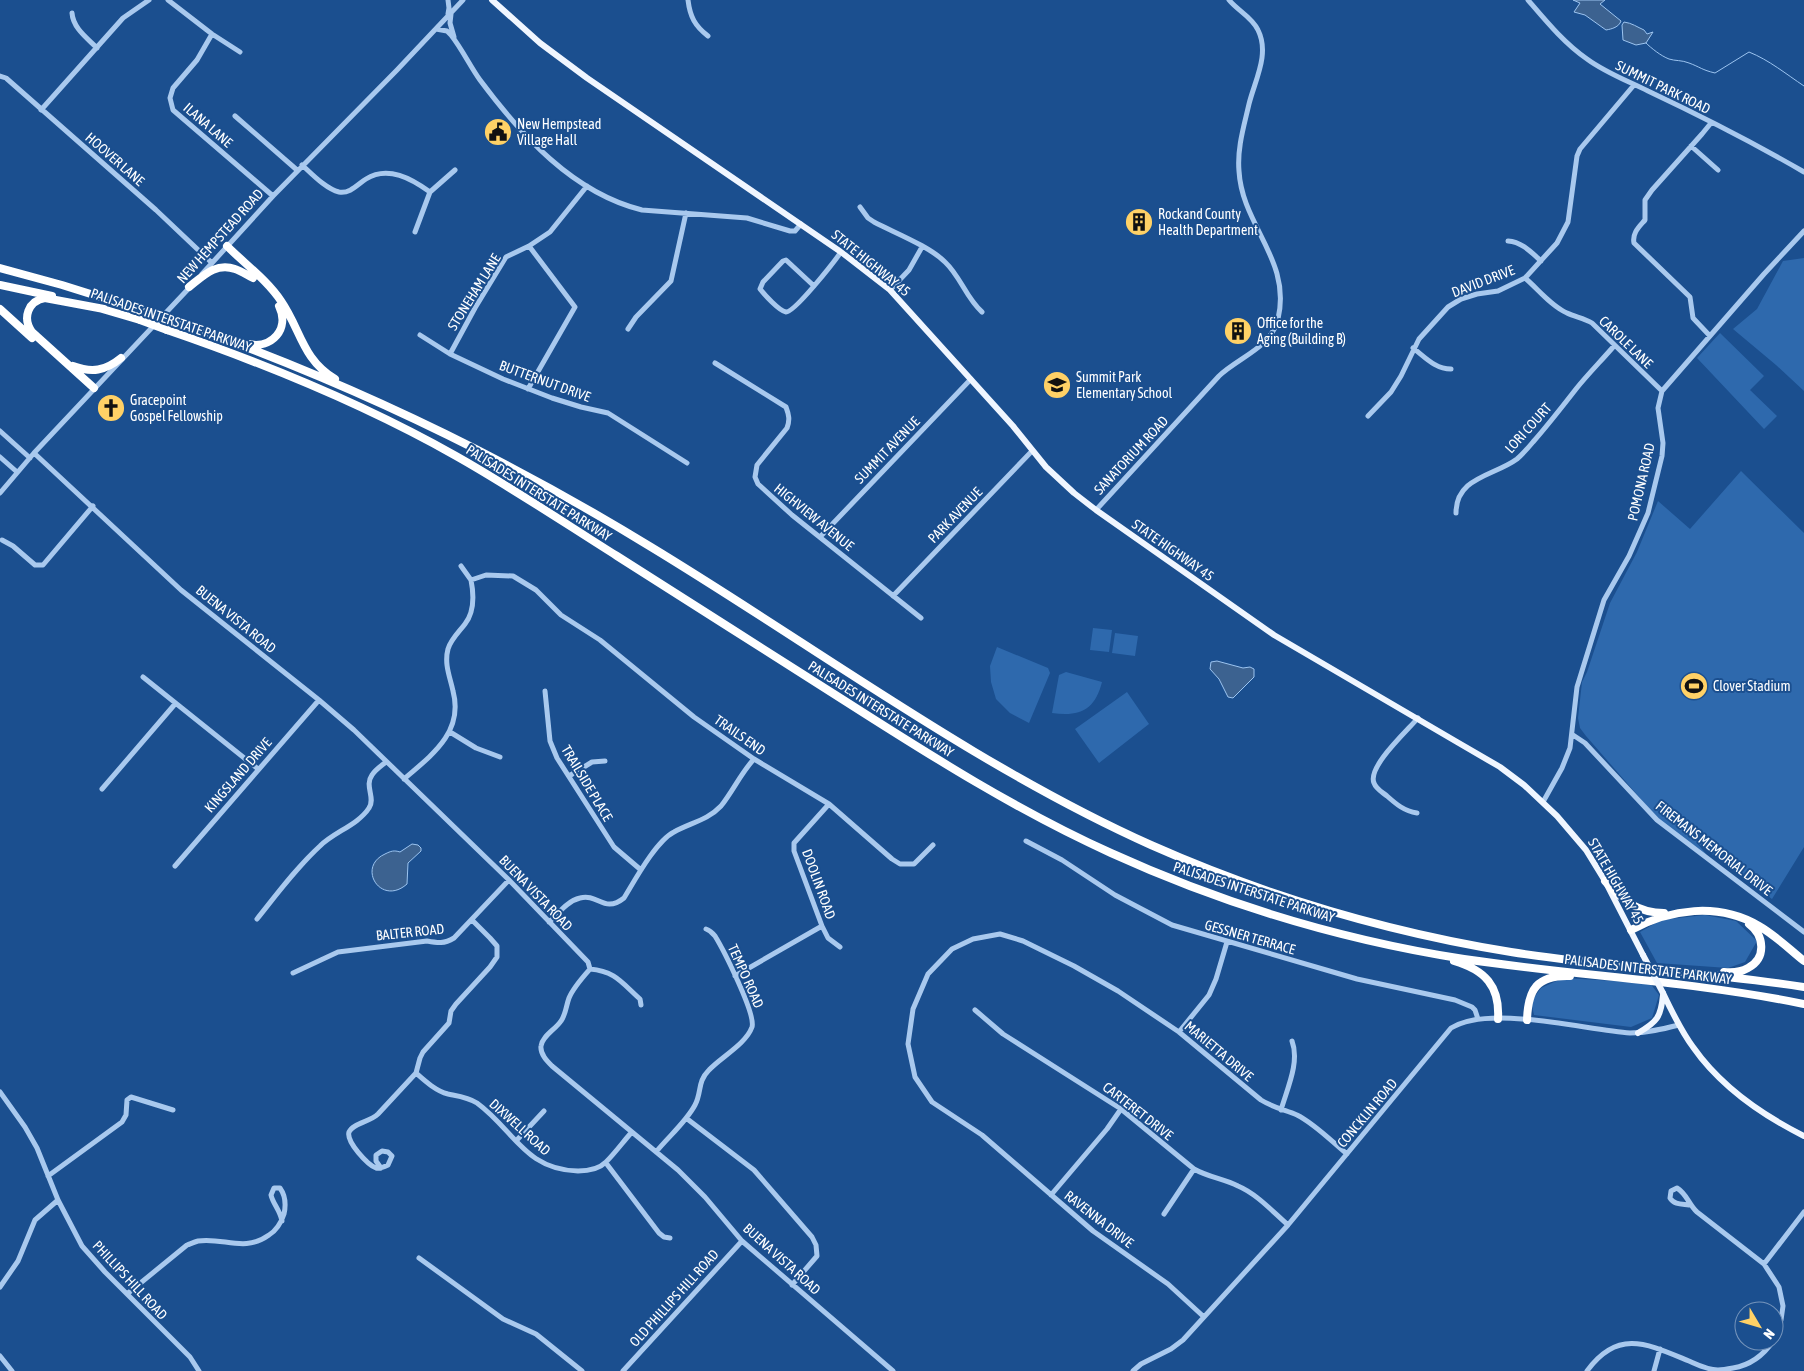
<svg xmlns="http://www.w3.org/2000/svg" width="1804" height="1371" font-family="'Asap Condensed',sans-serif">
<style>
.green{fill:#2e69ad}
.water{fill:#3c6290;stroke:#9cc4f0}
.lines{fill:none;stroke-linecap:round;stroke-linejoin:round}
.stream{stroke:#9cc4f0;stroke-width:1}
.minor{stroke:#a9c9ee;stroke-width:5}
.major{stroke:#f0f6ff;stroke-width:6}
.highway{stroke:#fff;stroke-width:8}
.major-bridge{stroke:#f0f6ff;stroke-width:6}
.highway-bridge{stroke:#fff;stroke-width:8}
.labels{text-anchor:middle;stroke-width:4;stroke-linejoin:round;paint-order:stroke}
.street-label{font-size:14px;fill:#fff;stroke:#1b4f8f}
.poi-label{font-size:14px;fill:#fff;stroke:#1b4f8f;text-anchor:start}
</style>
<rect width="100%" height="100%" fill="#1b4f8f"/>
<path class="green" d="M1804 258V391L1776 365 1733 329 1757 309 1783 261Z
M1720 333 1764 376 1750 390 1777 416 1764 429 1697 358Z
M1741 471 1804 533V847L1772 899 1696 842 1707 855 1660 821 1586 736 1580 728 1578 718 1582 682 1587 672 1610 603 1637 552 1658 501 1690 529Z
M1093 628 1112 630 1109 652 1090 650Z
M1115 633 1138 636 1135 656 1112 653Z
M997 647 1048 668 1050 673 1029 723 1010 713 996 699 991 682 990 666Z
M1066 672 1102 682C1095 710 1080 717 1052 713L1059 675Z
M1127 692 1149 724 1099 763 1075 729Z
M1705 915 1736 921 1757 941 1745 962 1728 968 1657 963 1640 932 1661 920Z
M1563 978 1650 983 1659 995 1652 1018 1631 1027 1534 1015 1531 1002 1541 988Z"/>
<path class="water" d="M1573 0H1605L1600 4 1621 21C1619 27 1612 29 1606 30L1585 15 1574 12 1580 3Z
M1624 22C1632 23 1637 27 1644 30L1647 34 1653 32 1646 43 1636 45 1623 40 1622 25Z
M1217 661 1243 668 1250 667 1254 669V677L1233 698 1228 697 1219 679 1210 669 1211 662Z
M412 844 418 845 421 848V851L408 863 407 884C381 907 356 867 385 854 391 851 394 850 400 852Z"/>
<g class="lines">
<path class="stream" d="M1646 43C1651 48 1661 56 1669 59 1675 61 1682 60 1689 63 1700 67 1702 70 1715 73L1749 52C1769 60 1786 74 1804 86"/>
<path class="minor" d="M168 0 212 34 240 52
M688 0C690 17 695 26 708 36
M1528 0C1546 21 1564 43 1587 59 1606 73 1628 81 1648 91 1701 116 1754 143 1804 172
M72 13C73 28 87 38 97 48
M448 14 449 8 448 0
M451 14 450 23 454 37
M436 29 447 31 451 35C462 49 470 66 480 80 521 135 573 193 642 210L747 218 790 231H795L801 224
M212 34 197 60 173 88 170 98 173 110 273 196
M0 76 6 78 156 210 212 263
M41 110 123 18 149 0
M235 116 297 170
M1691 146 1718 170
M302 165C312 174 326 189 339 192 350 194 358 184 366 179 388 165 412 179 430 192
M860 207 868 218 874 222C895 233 929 246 945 262 961 277 966 298 982 312
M415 232 430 192 455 170
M1508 241C1522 242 1531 252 1541 261
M202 274 273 196 397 70 463 0
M1525 278C1538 289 1551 306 1567 313 1575 317 1584 318 1592 323L1662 391
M814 286 786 260 783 261 763 282 760 289C764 294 779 311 786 312 795 312 834 262 841 252
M890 290 909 270 922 247
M628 329 636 317 671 281 686 213
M420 335 450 354 503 379 552 398 581 407 608 413 687 463
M1710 336 1693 318 1690 297 1634 243C1632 233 1639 227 1645 220V200L1652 190 1702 134 1711 123
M1413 348C1425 357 1435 369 1451 369
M450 354 475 308 506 257 529 246 550 232 587 186
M715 363 786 407C789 415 790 420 787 428L757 465 755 477 758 484 792 515 921 618
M528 389 575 307 529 246
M1368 416 1391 392 1401 376 1419 339 1448 307 1461 299 1477 294 1498 291 1525 278 1557 243 1568 222 1577 156 1580 149 1634 85
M0 431 30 458
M34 453 181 590 319 700 354 730 509 880 588 962 590 969C582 978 573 988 569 998 566 1006 566 1014 561 1021 556 1029 542 1036 541 1046 540 1054 547 1061 552 1066L678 1170 705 1197 742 1241 893 1371
M0 457 17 472
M0 493 34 453 191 286
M1096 510 1219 376C1239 357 1271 348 1278 319 1292 260 1242 226 1239 171 1237 148 1244 126 1249 104 1255 80 1270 54 1258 30 1252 17 1238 11 1229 0
M1456 513C1456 477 1494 476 1517 459 1523 454 1528 448 1533 442 1548 425 1562 407 1576 389 1588 374 1602 360 1614 346
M820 537 971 379
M2 540 13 546 35 565H43L93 506
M461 566 471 580
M893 596 1032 451
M143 677 258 769
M545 691 550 741 557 758 614 847 641 870
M450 732 476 748 500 757
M1573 735 1585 743 1657 820 1804 932
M569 776 592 762 605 761
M404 779C432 755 464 732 453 691 450 677 444 664 448 649 451 639 459 632 465 624 475 611 474 595 471 580L486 575 513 576 536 590 561 615 600 640 694 717 754 759 829 804 892 859 900 864H914L933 845
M102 789 175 704
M1543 802 1562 768 1570 748 1577 687 1604 600 1629 556 1648 513 1662 456 1663 443 1658 408 1662 391 1764 274 1804 231
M829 804 794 843V851L822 926 828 938 840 947
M1417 813C1404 811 1396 804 1387 796 1382 792 1376 789 1374 783 1367 767 1408 730 1418 718
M1026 841 1062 860 1115 895 1172 925 1357 979 1455 1000 1472 1007 1475 1010 1478 1019
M175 866 319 700
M257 919C277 894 297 867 320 846 334 832 358 825 369 808 376 798 364 786 372 775 375 770 381 766 386 762
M549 922C558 914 567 901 580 898 598 893 604 914 624 898 635 880 656 841 674 832 690 823 708 820 721 806 733 791 741 773 754 759
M590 969C615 971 622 983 640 999L641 1005
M293 973 338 952 427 941C438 943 444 944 454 938L509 880
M735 976 822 926
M975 1010 1003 1034 1121 1109 1194 1169C1208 1177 1224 1179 1238 1186 1257 1194 1273 1212 1288 1225
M1179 1032 1209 995 1216 979 1227 942
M416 1073C425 1081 436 1091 448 1094 458 1096 468 1097 477 1103 514 1130 525 1170 578 1171 587 1171 599 1169 606 1162 615 1153 623 1142 631 1133
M0 1092 25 1127 37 1148 58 1200 82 1246 105 1272 190 1357 199 1371
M1281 1110C1287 1089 1300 1062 1292 1041
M686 1118 754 1170 812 1237 816 1245 817 1256 792 1285
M516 1141 544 1111
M656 1152C669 1136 686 1122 695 1105 702 1092 697 1082 709 1070 721 1057 746 1044 752 1027 756 1014 723 949 715 936 712 932 709 930 706 929
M606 1163 659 1233 664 1237 670 1238
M381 1168 376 1161V1155L382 1151 388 1152 392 1156 388 1165C384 1167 380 1169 376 1168 368 1165 346 1142 349 1132 353 1123 370 1122 378 1114L416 1073 420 1058 423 1052 449 1023 451 1011 456 1004 490 967 497 957V946L490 938 472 920
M48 1176 122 1122 126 1115 127 1100 131 1097 173 1110
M1051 1195 1107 1129 1121 1109
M1689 1205C1682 1204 1674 1205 1670 1198L1671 1191 1677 1188C1687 1194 1689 1205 1697 1212L1764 1264 1779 1287 1783 1306 1781 1320 1774 1340
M1164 1214 1194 1169
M419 1258 503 1319 536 1334 582 1371
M1764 1264 1804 1212
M0 1287 18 1261 35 1220 58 1200
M127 1294 187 1245C190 1244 194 1242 198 1241 224 1237 244 1253 269 1235 277 1230 281 1223 284 1214 286 1205 285 1195 280 1188H274L271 1195C273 1204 280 1210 282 1221
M1204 1317 1168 1284 1093 1231 982 1135 932 1102 915 1077 908 1044 913 1009 928 974 952 949 973 939 1000 934 1023 941 1074 966 1118 991 1179 1032 1261 1100C1272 1107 1285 1110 1297 1115 1315 1124 1331 1141 1347 1154
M0 1356 12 1371
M623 1371 742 1241
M1133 1371 1141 1364 1171 1349 1183 1340 1288 1225 1451 1028C1489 1004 1585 1030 1630 1033 1647 1033 1663 1029 1679 1025
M1587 1371C1618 1328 1648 1344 1689 1361 1698 1365 1708 1370 1718 1370 1723 1370 1728 1369 1733 1368 1751 1365 1763 1356 1773 1341
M1654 1371 1660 1349"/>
<path class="major" d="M492 0 540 43 587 78 841 252 890 290 1013 426 1046 467 1074 493 1096 510 1274 635 1457 742 1500 767 1524 785 1557 816 1586 850 1605 881 1643 955
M1663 993C1672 1012 1681 1031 1693 1047 1721 1087 1762 1115 1804 1136
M1638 1033C1657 1022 1661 1017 1663 995"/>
<path class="highway" d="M227 246C245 264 267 280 281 301 301 330 302 359 335 379
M0 268 62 285 148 312
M0 285 52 296
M189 287C203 276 216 262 235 269 241 271 247 275 253 278
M99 308 140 320
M0 309 32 338
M175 321C341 379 501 455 651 547 816 647 975 766 1151 845 1266 896 1387 932 1511 952 1608 967 1707 972 1804 987
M167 330C266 364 364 404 456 456 511 487 563 522 617 556 693 604 769 653 845 701 931 756 1018 811 1111 853 1223 904 1342 940 1464 959 1577 976 1692 981 1804 1004
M248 344C272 349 290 329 279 306
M73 366C92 373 105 371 121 358
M94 388 32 332C22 318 28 301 45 298L104 309
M1605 881C1622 900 1638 913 1664 913
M1631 930C1670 909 1718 902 1759 926 1775 935 1789 949 1804 961
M1454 961C1485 970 1500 986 1498 1019
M1724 972C1733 973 1741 972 1748 968 1767 958 1764 935 1749 924
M1527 1020C1528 989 1537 975 1570 976"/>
<path class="major-bridge" d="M1643 955 1663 993"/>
<path class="highway-bridge" d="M148 312 175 321
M140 320 167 330"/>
</g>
<defs>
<symbol id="civic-disc" viewBox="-11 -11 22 22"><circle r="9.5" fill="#ffd166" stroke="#1b4f8f"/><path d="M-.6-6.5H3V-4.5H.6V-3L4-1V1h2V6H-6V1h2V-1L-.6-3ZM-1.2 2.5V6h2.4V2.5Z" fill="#111"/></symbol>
<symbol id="building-disc" viewBox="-11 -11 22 22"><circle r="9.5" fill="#ffd166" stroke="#1b4f8f"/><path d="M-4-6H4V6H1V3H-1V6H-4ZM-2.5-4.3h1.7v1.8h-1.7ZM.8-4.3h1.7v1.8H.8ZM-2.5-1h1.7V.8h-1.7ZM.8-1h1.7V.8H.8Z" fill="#111"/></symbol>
<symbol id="school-disc" viewBox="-11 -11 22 22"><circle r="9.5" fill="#ffd166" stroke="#1b4f8f"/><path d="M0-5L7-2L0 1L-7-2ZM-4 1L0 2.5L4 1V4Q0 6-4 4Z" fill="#111"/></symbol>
<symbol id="church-disc" viewBox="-11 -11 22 22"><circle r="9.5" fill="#ffd166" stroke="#1b4f8f"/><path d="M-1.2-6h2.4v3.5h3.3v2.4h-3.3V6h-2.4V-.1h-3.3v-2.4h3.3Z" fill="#111"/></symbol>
<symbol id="stadium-disc" viewBox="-11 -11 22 22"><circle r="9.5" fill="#ffd166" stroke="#1b4f8f"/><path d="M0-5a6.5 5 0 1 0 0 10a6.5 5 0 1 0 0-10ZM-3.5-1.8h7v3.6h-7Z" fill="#111"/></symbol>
</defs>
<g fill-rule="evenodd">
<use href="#civic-disc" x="482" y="116" width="32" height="32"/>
<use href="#building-disc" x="1123" y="206" width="32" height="32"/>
<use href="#building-disc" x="1222" y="315" width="32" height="32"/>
<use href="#school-disc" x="1041" y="369" width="32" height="32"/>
<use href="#church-disc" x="95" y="392" width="32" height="32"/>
<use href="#stadium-disc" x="1678" y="670" width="32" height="32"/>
</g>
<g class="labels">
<g class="street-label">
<text transform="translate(1663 87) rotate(26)" y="5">SUMMIT PARK ROAD</text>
<text transform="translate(208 125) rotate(41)" y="5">ILANA LANE</text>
<text transform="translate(115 159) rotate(41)" y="5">HOOVER LANE</text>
<text transform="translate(220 236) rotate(-48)" y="5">NEW HEMPSTEAD ROAD</text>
<text transform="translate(871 263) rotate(39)" y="5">STATE HIGHWAY 45</text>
<text transform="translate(1483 281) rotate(-21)" y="5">DAVID DRIVE</text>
<text transform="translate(474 292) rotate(-58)" y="5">STONEHAM LANE</text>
<text transform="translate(171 320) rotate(19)" y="5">PALISADES INTERSTATE PARKWAY</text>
<text transform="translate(1626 342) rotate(44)" y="5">CAROLE LANE</text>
<text transform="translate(545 381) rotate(20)" y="5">BUTTERNUT DRIVE</text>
<text transform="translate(1528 428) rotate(-48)" y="5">LORI COURT</text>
<text transform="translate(887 450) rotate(-46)" y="5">SUMMIT AVENUE</text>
<text transform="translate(1131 455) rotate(-47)" y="5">SANATORIUM ROAD</text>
<text transform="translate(1641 482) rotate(-77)" y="5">POMONA ROAD</text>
<text transform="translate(539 493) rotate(32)" y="5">PALISADES INTERSTATE PARKWAY</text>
<text transform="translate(955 515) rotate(-46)" y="5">PARK AVENUE</text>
<text transform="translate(814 517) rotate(39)" y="5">HIGHVIEW AVENUE</text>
<text transform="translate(1173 550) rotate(35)" y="5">STATE HIGHWAY 45</text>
<text transform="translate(236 619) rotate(39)" y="5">BUENA VISTA ROAD</text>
<text transform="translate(881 709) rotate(32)" y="5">PALISADES INTERSTATE PARKWAY</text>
<text transform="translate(740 735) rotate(35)" y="5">TRAILS END</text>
<text transform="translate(238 775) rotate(-49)" y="5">KINGSLAND DRIVE</text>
<text transform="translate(587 783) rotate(59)" y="5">TRAILSIDE PLACE</text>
<text transform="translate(1714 848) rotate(38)" y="5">FIREMANS MEMORIAL DRIVE</text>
<text transform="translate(1616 881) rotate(60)" y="5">STATE HIGHWAY 45</text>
<text transform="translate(819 884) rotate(70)" y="5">DOOLIN ROAD</text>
<text transform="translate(1254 892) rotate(18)" y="5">PALISADES INTERSTATE PARKWAY</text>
<text transform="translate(536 893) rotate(46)" y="5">BUENA VISTA ROAD</text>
<text transform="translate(410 932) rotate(-6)" y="5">BALTER ROAD</text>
<text transform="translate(1250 937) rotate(16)" y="5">GESSNER TERRACE</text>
<text transform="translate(1648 969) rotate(7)" y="5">PALISADES INTERSTATE PARKWAY</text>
<text transform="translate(746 976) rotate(66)" y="5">TEMPO ROAD</text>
<text transform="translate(1219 1051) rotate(40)" y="5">MARIETTA DRIVE</text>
<text transform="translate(1138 1111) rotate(38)" y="5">CARTERET DRIVE</text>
<text transform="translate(1367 1113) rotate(-50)" y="5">CONCKLIN ROAD</text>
<text transform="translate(520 1127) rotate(42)" y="5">DIXWELL ROAD</text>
<text transform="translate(1099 1219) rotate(38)" y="5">RAVENNA DRIVE</text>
<text transform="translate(782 1259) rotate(42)" y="5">BUENA VISTA ROAD</text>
<text transform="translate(130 1280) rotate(47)" y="5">PHILLIPS HILL ROAD</text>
<text transform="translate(674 1298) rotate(-48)" y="5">OLD PHILLIPS HILL ROAD</text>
</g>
<g class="poi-label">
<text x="517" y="129">New Hempstead<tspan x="517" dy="16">Village Hall</tspan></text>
<text x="1158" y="219">Rockand County<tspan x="1158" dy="16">Health Department</tspan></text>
<text x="1257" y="328">Office for the<tspan x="1257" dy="16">Aging (Building B)</tspan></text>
<text x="1076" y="382">Summit Park<tspan x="1076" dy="16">Elementary School</tspan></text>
<text x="130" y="405">Gracepoint<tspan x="130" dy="16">Gospel Fellowship</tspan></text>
<text x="1713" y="691">Clover Stadium</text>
</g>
</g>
<g transform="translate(1759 1326) rotate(128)"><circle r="24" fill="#1b4f8f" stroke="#7695bc"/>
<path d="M0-4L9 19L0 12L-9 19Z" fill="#ffd166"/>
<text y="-8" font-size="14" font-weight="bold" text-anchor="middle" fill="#ffffff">N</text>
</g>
</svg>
